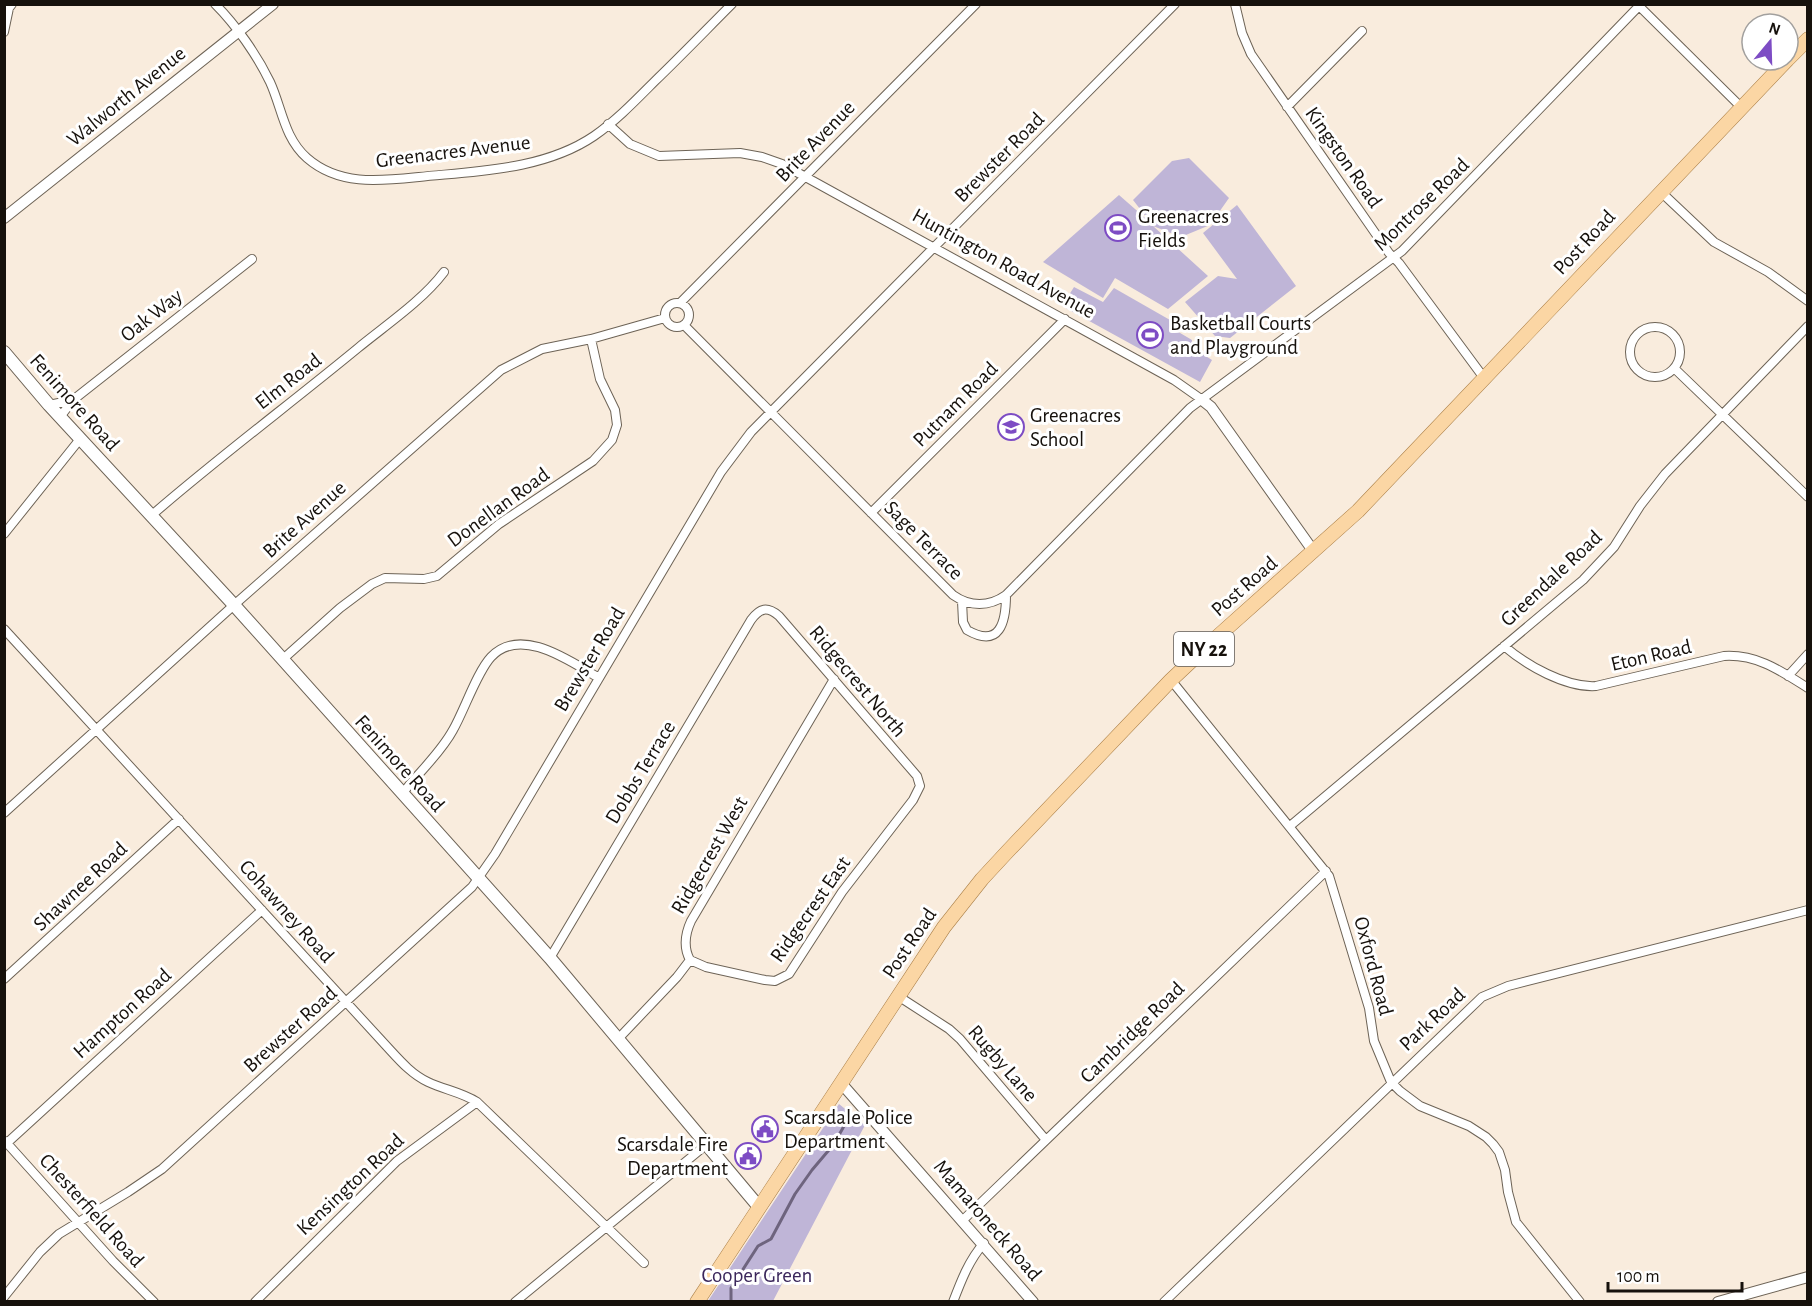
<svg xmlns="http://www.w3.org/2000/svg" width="1812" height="1306" font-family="'Alegreya Sans',sans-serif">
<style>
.green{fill:#bfb5d7}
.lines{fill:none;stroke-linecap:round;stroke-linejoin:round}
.stream{stroke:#6e647e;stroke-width:3}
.minor-casing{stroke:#6d6356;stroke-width:10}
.tertiary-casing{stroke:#6d6356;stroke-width:12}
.secondary-casing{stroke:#6d6356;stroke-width:14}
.primary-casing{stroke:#aa7f47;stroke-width:15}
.minor{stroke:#fff;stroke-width:8}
.tertiary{stroke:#fff;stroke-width:10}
.secondary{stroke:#fff;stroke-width:12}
.primary{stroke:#fbd6a4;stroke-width:14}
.labels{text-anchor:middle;stroke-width:6;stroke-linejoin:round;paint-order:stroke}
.shield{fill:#fff;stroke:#5c5855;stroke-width:1.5}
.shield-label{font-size:20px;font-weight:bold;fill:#16110c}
.street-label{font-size:21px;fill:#16110c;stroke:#fff}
.poi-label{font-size:21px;fill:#16110c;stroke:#fff;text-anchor:start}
.park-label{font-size:21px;fill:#3b275b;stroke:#fff}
</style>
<rect width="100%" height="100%" fill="#f9ecdd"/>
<path class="green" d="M1189 158 1229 198 1210 225 1181 237 1153 226 1208 276 1168 309 1115 278 1103 298 1043 262 1119 195 1151 223 1133 200 1172 161Z
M1237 205 1296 286 1230 338 1215 336 1185 302 1218 276 1237 279 1203 233Z
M1074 287 1103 302 1114 288 1177 324 1175 330 1192 340 1191 347 1212 360 1200 382 1062 306Z
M839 1104 865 1125 773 1301H708Z"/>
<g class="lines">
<path class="stream" d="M731 1302V1288L758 1246 771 1239 795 1194 812 1170 834 1144 849 1117"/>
<defs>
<path id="minor" d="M215 4C236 25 257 55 270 82 282 108 284 138 307 158 339 186 380 181 419 177 477 171 544 170 594 136 617 120 636 100 655 81 681 56 706 30 732 4
M1235 4 1242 33 1251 54 1389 253 1399 263 1484 378
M1637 4 1741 107
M4 32 9 8 12 4
M1287 107 1362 31
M608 124 630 144 659 156 740 153 762 157 782 164 1174 380 1201 399
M1661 192 1714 242 1768 272 1808 301
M665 315a12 12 0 1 1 24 0a12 12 0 1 1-24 0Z
M680 303 976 4
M684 325 953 595C970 607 989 607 1006 595L1190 408 1402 251 1641 4
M1630 352a25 25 0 1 1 50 0a25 25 0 1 1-50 0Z
M1675 369 1808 497
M49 405 73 400
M60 417 73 400 252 259
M871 513 1065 319
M152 515C219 457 290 404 358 348 386 325 422 301 444 272
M4 534 80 439
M962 601 963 622 967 630C1000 649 1006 622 1006 595
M4 629 391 1051C402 1063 413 1075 428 1082 445 1090 461 1092 477 1102L644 1263
M1504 646C1526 665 1566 688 1596 686L1724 656C1757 654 1781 671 1808 688
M282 660 340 608 372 584 385 578 424 579 437 576 499 524 593 461 612 440 617 425 615 410 600 379 591 339
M1788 676 1808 654
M1171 680 1329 876 1369 1008 1374 1041 1391 1082 1400 1091 1420 1106 1469 1126 1486 1137 1493 1144 1499 1152 1505 1170 1508 1192 1516 1222 1580 1302
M402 794C418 773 440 754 453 730 464 711 477 672 491 657 521 625 571 662 599 678
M4 813 234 605 501 370 542 349 591 339 665 318
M1290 826 1583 580 1614 547 1640 506 1665 474 1808 326
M550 958 751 620C760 608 767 606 779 616L917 776 920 786 913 800 842 892 789 974 775 981 765 980 706 967 690 960
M690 960C683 947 685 934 691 921L834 679
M4 979 179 819
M898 996 949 1029 960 1039 1046 1140
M618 1039 677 977 690 960
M5 1141 113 1261 154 1302
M7 1143 262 910
M963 1220 1326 871
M4 1297 40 1252 59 1234 128 1192 162 1169 472 887 495 854 721 472 751 432 1175 4
M255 1302 397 1161 477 1102
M515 1302 706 1145
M953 1302C961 1281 969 1260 984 1243
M1164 1302 1482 997 1508 986 1808 910"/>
<path id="tertiary" d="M4 218 273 4
M1201 399 1211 407 1314 552
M841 1083 1033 1302
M1718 1302 1808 1277"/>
<path id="secondary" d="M4 352 49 405 234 605 550 958 759 1207"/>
<path id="primary" d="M1788 59 1808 39
M697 1302 944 927 982 879 1007 852 1171 680 1217 637 1358 511 1787 60"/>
</defs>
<use href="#minor" class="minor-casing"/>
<use href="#tertiary" class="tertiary-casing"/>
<use href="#secondary" class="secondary-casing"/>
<use href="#primary" class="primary-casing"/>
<use href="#minor" class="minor"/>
<use href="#tertiary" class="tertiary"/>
<use href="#secondary" class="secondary"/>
<use href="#primary" class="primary"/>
</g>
<defs>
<symbol id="stadium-ring" viewBox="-11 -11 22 22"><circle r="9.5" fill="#fff" stroke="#7d4cc4" stroke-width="1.5"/><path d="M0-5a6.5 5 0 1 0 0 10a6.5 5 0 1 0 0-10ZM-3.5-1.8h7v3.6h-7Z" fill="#7d4cc4"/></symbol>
<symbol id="school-ring" viewBox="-11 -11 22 22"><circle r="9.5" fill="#fff" stroke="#7d4cc4" stroke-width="1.5"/><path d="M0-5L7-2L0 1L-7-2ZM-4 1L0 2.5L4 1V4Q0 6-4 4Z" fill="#7d4cc4"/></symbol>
<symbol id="civic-ring" viewBox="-11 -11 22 22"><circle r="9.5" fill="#fff" stroke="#7d4cc4" stroke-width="1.5"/><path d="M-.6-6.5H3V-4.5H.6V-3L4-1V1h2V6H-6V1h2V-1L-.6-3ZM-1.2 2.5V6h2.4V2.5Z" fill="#7d4cc4"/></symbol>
</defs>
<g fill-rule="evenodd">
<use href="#stadium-ring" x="1103" y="213" width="30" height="30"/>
<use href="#stadium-ring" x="1135" y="320" width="30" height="30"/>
<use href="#school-ring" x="996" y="412" width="30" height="30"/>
<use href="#civic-ring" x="750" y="1114" width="30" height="30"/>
<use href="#civic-ring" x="733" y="1141" width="30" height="30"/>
</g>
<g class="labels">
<rect class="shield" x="1174" y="632" width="60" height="34" rx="4.5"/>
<g class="shield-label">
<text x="1204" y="656">NY 22</text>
</g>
<g class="street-label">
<text transform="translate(126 96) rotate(-39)" y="7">Walworth Avenue</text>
<text transform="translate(815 141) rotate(-46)" y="7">Brite Avenue</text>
<text transform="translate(453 151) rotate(-7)" y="7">Greenacres Avenue</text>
<text transform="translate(999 157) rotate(-45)" y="7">Brewster Road</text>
<text transform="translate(1344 157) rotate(55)" y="7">Kingston Road</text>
<text transform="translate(1421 204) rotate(-44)" y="7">Montrose Road</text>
<text transform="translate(1584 242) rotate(-47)" y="7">Post Road</text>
<text transform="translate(1004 263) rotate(29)" y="7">Huntington Road Avenue</text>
<text transform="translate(151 315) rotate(-38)" y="7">Oak Way</text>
<text transform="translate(288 381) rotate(-38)" y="7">Elm Road</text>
<text transform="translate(75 402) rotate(48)" y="7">Fenimore Road</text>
<text transform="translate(955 404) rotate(-45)" y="7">Putnam Road</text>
<text transform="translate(498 507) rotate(-36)" y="7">Donellan Road</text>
<text transform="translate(304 519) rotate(-42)" y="7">Brite Avenue</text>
<text transform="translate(924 540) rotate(45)" y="7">Sage Terrace</text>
<text transform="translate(1551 578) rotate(-43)" y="7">Greendale Road</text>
<text transform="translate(1244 586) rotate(-41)" y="7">Post Road</text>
<text transform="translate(1651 655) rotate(-13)" y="7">Eton Road</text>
<text transform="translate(589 659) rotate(-59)" y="7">Brewster Road</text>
<text transform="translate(858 681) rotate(50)" y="7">Ridgecrest North</text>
<text transform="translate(400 763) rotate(48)" y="7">Fenimore Road</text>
<text transform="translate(640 772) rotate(-59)" y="7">Dobbs Terrace</text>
<text transform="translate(709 855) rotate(-60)" y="7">Ridgecrest West</text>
<text transform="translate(80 886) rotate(-43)" y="7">Shawnee Road</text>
<text transform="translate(810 909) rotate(-55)" y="7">Ridgecrest East</text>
<text transform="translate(287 911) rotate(48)" y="7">Cohawney Road</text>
<text transform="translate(909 943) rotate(-56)" y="7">Post Road</text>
<text transform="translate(1374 966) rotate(75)" y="7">Oxford Road</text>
<text transform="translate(122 1013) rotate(-42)" y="7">Hampton Road</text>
<text transform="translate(1432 1019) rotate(-43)" y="7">Park Road</text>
<text transform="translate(290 1029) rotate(-42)" y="7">Brewster Road</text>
<text transform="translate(1132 1032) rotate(-44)" y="7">Cambridge Road</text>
<text transform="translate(1003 1063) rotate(49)" y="7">Rugby Lane</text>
<text transform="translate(350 1184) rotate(-43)" y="7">Kensington Road</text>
<text transform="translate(92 1210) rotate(48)" y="7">Chesterfield Road</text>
<text transform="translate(988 1220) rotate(49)" y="7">Mamaroneck Road</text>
</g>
<g class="poi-label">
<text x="1138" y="223">Greenacres<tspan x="1138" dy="24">Fields</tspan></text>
<text x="1170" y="330">Basketball Courts<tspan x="1170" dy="24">and Playground</tspan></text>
<text x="1030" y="422">Greenacres<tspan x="1030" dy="24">School</tspan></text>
<text x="784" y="1124">Scarsdale Police<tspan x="784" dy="24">Department</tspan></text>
<text x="728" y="1151" text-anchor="end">Scarsdale Fire<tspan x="728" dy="24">Department</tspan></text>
</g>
<g class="park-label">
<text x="757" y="1282">Cooper Green</text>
</g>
</g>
<rect width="1812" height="1306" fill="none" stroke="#16110c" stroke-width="12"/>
<g transform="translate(1770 42) rotate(19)"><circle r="28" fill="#ffffff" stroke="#a2a09e" stroke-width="1.5"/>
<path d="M0-4.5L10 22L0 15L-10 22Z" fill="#7d4cc4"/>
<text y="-9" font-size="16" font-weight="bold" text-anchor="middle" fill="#16110c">N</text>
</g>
<path d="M1608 1282v9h134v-9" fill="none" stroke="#16110c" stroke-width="3"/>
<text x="1617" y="1282" font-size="18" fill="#16110c" stroke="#ffffff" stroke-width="4.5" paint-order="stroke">100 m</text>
</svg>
